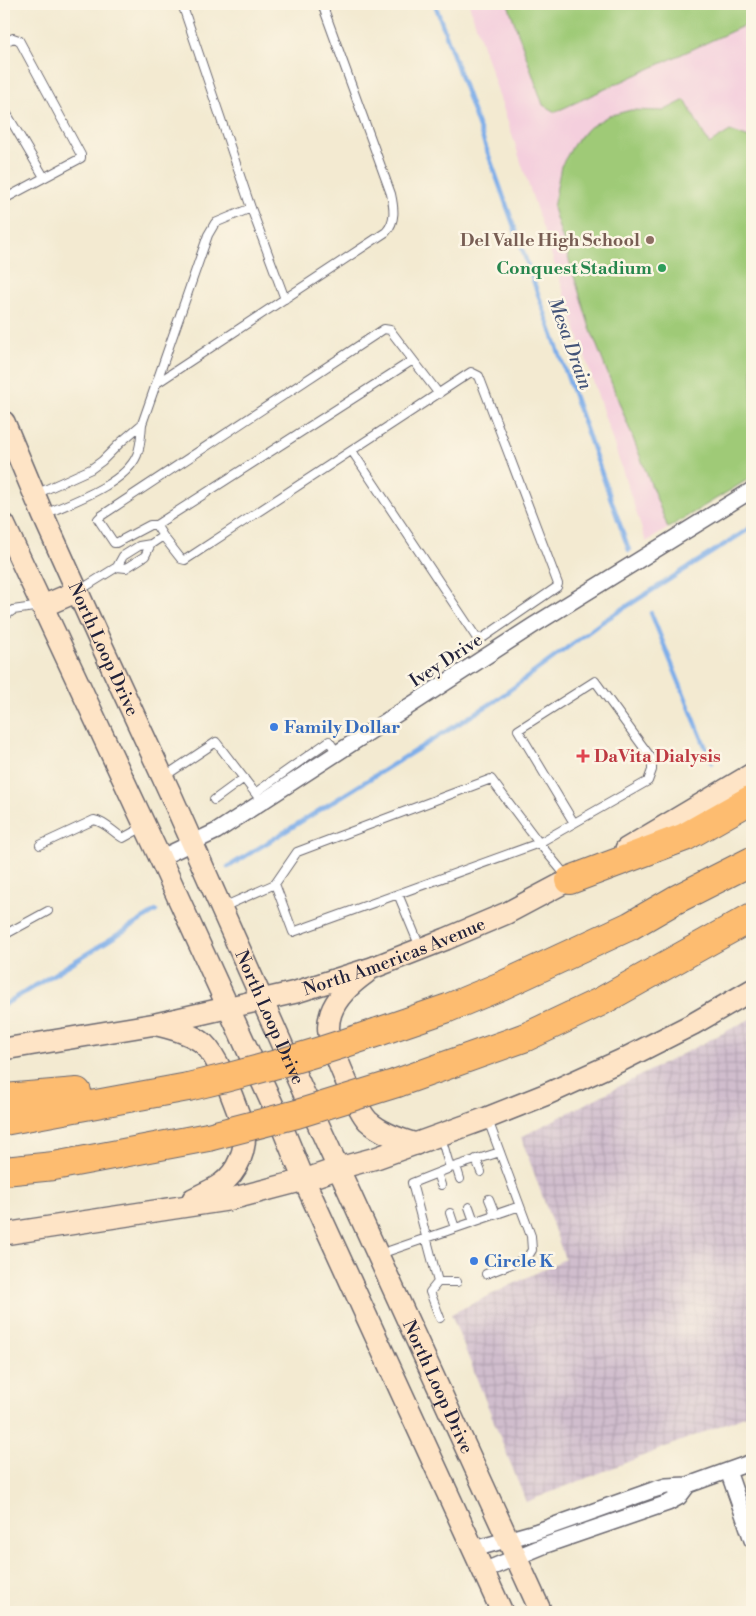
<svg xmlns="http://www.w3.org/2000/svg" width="756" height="1616" font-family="'Libre Bodoni',serif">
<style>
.built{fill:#f4cfdd}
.industrial{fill:url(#industrial-grid)}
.pitch{fill:#9fca77;stroke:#607659}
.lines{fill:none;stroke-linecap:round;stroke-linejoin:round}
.stream{stroke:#7eaee9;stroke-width:4.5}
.service-casing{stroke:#6b6870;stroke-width:10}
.minor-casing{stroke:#6b6870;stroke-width:18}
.secondary-casing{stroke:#6b6870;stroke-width:24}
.motorway-casing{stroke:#6b6870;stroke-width:30}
.service{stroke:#fff;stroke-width:8}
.minor{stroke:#fff;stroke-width:15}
.secondary{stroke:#fee4c6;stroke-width:21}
.motorway{stroke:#fdbc70;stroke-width:28}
.motorway-bridge-casing{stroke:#6b6870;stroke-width:30;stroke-linecap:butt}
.motorway-bridge{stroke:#fdbc70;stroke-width:28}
.education-dot{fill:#8d6e63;stroke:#fcf5e5;stroke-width:2}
.leisure-dot{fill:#2e9e5b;stroke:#fcf5e5;stroke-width:2}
.shop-dot{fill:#3f7fe0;stroke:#fcf5e5;stroke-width:2}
.health-dot{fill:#e0444e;stroke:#fcf5e5;stroke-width:2}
.labels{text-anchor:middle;stroke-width:5;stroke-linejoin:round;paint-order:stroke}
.education-label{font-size:18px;font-weight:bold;fill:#785e54;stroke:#fcf5e5;text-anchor:end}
.leisure-label{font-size:18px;font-weight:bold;fill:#27864d;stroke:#fcf5e5;text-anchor:end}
.street-label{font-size:18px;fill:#22223b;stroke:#fcf5e5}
.shop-label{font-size:18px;font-weight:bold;fill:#366cbe;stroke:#fcf5e5;text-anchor:start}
.health-label{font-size:18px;font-weight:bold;fill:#be3a42;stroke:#fcf5e5;text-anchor:start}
.water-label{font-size:19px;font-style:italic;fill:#425378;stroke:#fcf5e5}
</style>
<defs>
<pattern id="industrial-grid" width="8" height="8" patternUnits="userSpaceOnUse" patternTransform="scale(1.25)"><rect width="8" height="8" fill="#d0bdcd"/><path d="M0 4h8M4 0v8" fill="none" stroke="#b2a2b1"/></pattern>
</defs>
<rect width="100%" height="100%" fill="#fcf5e5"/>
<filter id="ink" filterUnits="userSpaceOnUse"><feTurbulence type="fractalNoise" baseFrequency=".02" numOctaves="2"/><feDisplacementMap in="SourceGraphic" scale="10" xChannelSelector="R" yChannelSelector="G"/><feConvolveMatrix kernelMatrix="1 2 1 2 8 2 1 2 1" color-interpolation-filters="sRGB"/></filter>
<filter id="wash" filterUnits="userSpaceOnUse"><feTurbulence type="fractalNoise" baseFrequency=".0096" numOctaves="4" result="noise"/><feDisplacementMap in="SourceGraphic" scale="20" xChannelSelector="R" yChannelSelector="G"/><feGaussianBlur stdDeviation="1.12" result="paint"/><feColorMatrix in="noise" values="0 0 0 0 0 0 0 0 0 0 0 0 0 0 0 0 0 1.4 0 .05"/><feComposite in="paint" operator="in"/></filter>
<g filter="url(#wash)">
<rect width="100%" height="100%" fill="#f3ead1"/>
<path class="built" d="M469 4H752V477L646 542Z"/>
<path class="industrial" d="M752 1018V1413L526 1502 451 1314 565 1259 521 1137Z"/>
<path class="pitch" d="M508 4H752V22L555 112 543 105Z
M685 100 709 144 730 131 752 139V477L668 528 590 328 553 208 561 166 574 144 587 129 608 116 631 110 663 111Z"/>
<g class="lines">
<path class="stream" d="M435 4 629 550
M651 613 712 763
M228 867 495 701 602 622 752 527
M4 1005 156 911"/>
</g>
</g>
<g filter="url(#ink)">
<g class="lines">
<defs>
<path id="service" d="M182 4 251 208 285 299
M4 43 13 38 19 40 81 155V158L4 199
M4 109 44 177
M157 383 386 232C396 221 394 208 391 194L322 4
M142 424 208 235 215 223 251 208
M36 494 91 469 102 461 121 442 142 424C141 434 141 446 137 455 125 484 72 502 45 514
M156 525H150L116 543H114L98 519 101 516 384 329 390 330 439 394
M163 536 156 525 413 360
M151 544 163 536 181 559 185 560 471 372 479 376 558 584 557 587 484 637 480 638 476 637 352 451
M80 590 117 567 123 556 139 546 151 544 145 556 126 568 117 567
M4 617 13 610 41 606
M165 776 216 742 262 802
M255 793 329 741 337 753
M214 800 244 778
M40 845 94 820C105 822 113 832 123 838L143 827
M567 877 539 843 648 781 652 770V759L595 681 518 730 574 823
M398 894 420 947
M223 907 275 884 293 932 539 843 491 779 297 852 275 884
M4 935 48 911
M476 1159 481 1172
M456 1166 460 1179
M450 1168 500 1152
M437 1173 441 1185
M489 1199 495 1214
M469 1207 474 1221
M450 1213 455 1228
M380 1254 520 1206
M486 1274 527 1258 532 1250 531 1236 488 1120
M438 1282 412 1183 450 1168 441 1137
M438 1282 430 1292 440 1318
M438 1282H457"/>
<path id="minor" d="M160 858 217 831 534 625 752 490
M728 1471 752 1540
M474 1549 535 1532 653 1490 666 1486 688 1485 752 1462
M483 1571 546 1545 668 1503 679 1497 688 1485"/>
<g id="secondary">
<path id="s1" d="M4 422 43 515 102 646 171 795 287 1056 541 1612"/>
<path d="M4 524 160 858 275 1110 304 1180 502 1612"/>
<path d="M43 606 78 591"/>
<path d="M626 849 752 774"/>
<path d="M366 973C352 983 337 996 331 1013 329 1019 328 1027 329 1033 331 1048 357 1110 368 1121 381 1133 399 1139 416 1144"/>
<path d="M157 1025C173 1029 191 1033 204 1044 221 1060 235 1106 244 1128 247 1149 238 1172 221 1184 213 1190 202 1194 193 1199"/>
<path id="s2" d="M4 1049 156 1024 296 992 372 968 446 939 507 913 584 872"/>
<path d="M4 1234 227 1200 304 1180 339 1168 376 1158 487 1118 547 1094 622 1060 693 1024 752 990"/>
</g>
<path id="motorway" d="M570 880 685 837 752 799
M378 1032 448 1008 501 986 630 926 675 900 752 861
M397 1083 526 1037 600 1002 752 917
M4 1098 77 1092
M4 1121 188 1087
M4 1171 54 1166 208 1137"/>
</defs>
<use href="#service" class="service-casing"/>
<use href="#minor" class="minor-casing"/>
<use href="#secondary" class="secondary-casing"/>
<use href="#motorway" class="motorway-casing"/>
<use href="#service" class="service"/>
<use href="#minor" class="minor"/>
<use href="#secondary" class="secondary"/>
<use href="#motorway" class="motorway"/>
<defs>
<path id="motorway-bridge" d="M188 1087C253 1072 315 1054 378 1032
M208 1137 297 1114 397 1083"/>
</defs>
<use href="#motorway-bridge" class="motorway-bridge-casing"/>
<use href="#motorway-bridge" class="motorway-bridge"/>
</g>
</g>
<circle class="education-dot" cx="650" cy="240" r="5"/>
<circle class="leisure-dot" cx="662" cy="268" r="5"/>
<g class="shop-dot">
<circle cx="274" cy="727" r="5"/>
<circle cx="474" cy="1261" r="5"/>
</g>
<path class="health-dot" d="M580.5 748.5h5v5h5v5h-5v5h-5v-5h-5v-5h5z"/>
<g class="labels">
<g class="education-label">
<text x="640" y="246">Del Valle High School</text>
</g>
<g class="leisure-label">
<text x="652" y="274">Conquest Stadium</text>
</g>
<g class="street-label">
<text dy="6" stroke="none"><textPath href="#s1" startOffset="248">North Loop Drive</textPath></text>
<text transform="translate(446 660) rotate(-33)" y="6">Ivey Drive</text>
<text dy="6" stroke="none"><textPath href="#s2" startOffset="402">North Americas Avenue</textPath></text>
<text dy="6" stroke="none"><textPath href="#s1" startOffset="652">North Loop Drive</textPath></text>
<text dy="6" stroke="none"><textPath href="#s1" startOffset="1058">North Loop Drive</textPath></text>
</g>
<g class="shop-label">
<text x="284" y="733">Family Dollar</text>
<text x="484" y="1267">Circle K</text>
</g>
<g class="health-label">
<text x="594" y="762">DaVita Dialysis</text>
</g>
<g class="water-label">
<text transform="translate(571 343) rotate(70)" y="7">Mesa Drain</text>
</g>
</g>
<rect width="756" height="1616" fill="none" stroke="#fcf5e5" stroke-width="20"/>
</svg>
